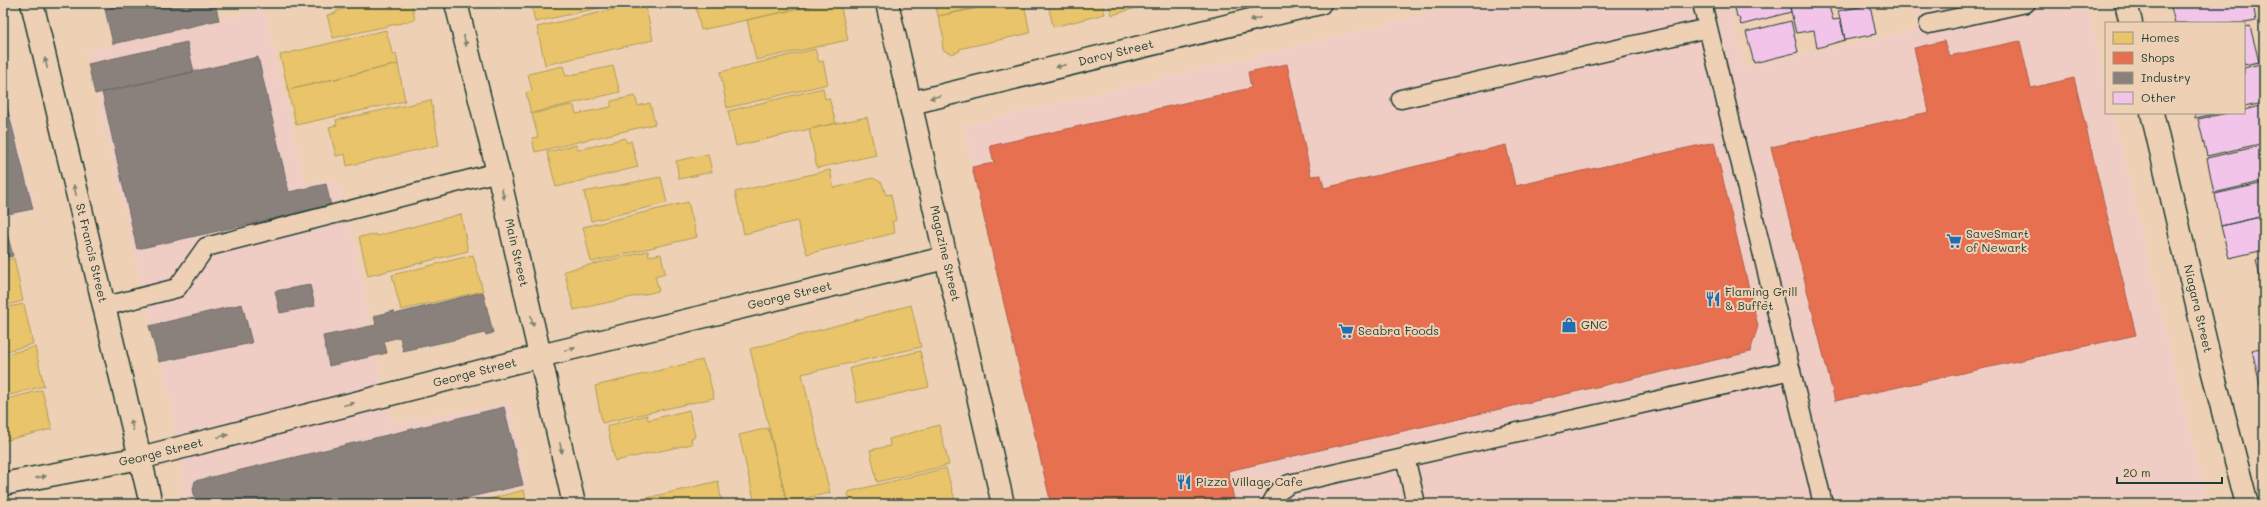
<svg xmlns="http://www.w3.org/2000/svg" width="2267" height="507" font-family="Mali,sans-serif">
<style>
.built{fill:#efcdc5}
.homes{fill:#e9c46a;stroke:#ac9c5a}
.shops{fill:#e76f51;stroke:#ab6048}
.industry{fill:#8a817c;stroke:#6a6d66}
.building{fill:#f2c4e9;stroke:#1f3d34}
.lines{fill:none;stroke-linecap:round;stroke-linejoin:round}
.service-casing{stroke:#1f3d34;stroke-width:21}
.minor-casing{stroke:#1f3d34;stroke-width:25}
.service{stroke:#eed1b5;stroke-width:18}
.minor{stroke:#eed1b5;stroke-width:22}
.oneway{fill:#7c806e}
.labels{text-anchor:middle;stroke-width:4;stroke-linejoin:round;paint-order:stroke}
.street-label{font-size:12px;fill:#1f3d34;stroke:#eed1b5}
.poi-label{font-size:12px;fill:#1f3d34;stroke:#eed1b5;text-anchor:start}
</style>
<rect width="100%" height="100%" fill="#eed1b5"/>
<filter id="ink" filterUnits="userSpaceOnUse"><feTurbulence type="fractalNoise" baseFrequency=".025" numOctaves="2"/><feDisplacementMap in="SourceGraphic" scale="8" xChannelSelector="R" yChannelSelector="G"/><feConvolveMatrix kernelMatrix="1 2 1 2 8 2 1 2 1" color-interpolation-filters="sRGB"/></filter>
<g filter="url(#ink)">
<path class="built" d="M1474 3H1729L1745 67 1918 29 1912 3H2086L2106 85V113H2113L2208 504H1049L963 126Z
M264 9 305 184 336 179 353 236 391 423 509 403 528 486 457 504H186L169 396 86 51Z
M3 82 36 211 3 218Z"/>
<path class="homes" d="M276 3H291L277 6Z
M366 3H416L417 5 412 6 415 20 333 38 327 15 337 13 336 11Z
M531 3H621L535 22Z
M641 3H645L653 40 545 65 537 27Z
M695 3H811V6L701 30Z
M822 3H840L848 40 756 60 747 20Z
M935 3H981L982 6 938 16Z
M1004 3H1024L1030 33 959 49 960 51 952 54 943 50 942 41 944 39 938 16Z
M1048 3H1102L1105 14 1053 27Z
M1109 3H1146V5L1112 15Z
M386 30 393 55 396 53 398 64 288 90 280 55Z
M815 49 819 62 823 61 828 84 727 108 720 72Z
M398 64 405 101 296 125 288 90Z
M563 66 566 76 613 66 620 92 531 113 526 93 532 91 528 74Z
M823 88 825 99 829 98 836 123 736 146 728 111Z
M635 96 638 106 650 103 655 124 535 152 532 138 538 137 532 114 571 105 574 106 576 114 611 107V101Z
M431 100 439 145 347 166 345 154 336 156 329 127 337 125 336 120Z
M867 117 876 155 817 168 809 129Z
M625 138 627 143 631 141 638 167 556 187 547 152 576 145 578 150Z
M708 154 712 172 679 179 676 161Z
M830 170 834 188 873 178 882 183 886 195 891 194 896 220 892 222 895 233 807 254 797 221 744 234 735 192Z
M661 177 667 203 591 221 584 192Z
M688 202 697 237 591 262 583 227Z
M461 214 468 251 368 276 359 237 376 234 377 236Z
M648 251 649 256 661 254 665 273 655 276 659 291 574 310 564 271Z
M473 255 483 291 401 310 392 275Z
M14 258 23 301 3 306V261Z
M24 304 33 344 3 352V308Z
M911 305 921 347 802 374 830 493 787 502 750 349Z
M35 347 44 386 3 397V355Z
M920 351 929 387 857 403 850 368Z
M702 360 708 374 714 398 602 423 595 386Z
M42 390 52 429 3 441V400Z
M689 410 695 437 691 438 692 444 615 461 607 426 647 415 648 420Z
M939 425 949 465 877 482 870 450 890 446 889 439Z
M768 428 787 502 755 504 739 435Z
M946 468 956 504H850L848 492Z
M718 481 722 504H622Z
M524 490 527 504H470Z"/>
<path class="shops" d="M1944 41 1949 56 2020 41 2031 88 2074 78 2136 335 1835 401 1771 147 1929 112 1914 48Z
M1287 64 1311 176 1321 175 1324 188 1506 145 1515 186 1714 142 1758 326 1750 352 1228 471 1235 504H1051L972 167 994 163 990 146 1251 88 1248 72Z
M2264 388V401L2261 389Z"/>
<path class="industry" d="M129 3H215L219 20 113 44 105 9Z
M187 42 194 72 95 94 88 64Z
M258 57 289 192 326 184 331 206 137 249 102 92Z
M3 91 33 209 3 215Z
M3 218 13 256 3 258Z
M310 285 315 306 280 313 275 291Z
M483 292 493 333 486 335 485 333 403 351 400 337 384 341 387 353 329 366 323 336 376 325 374 316 394 311 395 314Z
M242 304 252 343 159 362 149 326Z
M504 407 523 485 439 504H196L193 489 195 481Z"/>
<path class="building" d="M1734 3H1789L1791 12 1741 25 1739 17H1737Z
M1789 3H1828L1833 20 1841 19 1845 40 1817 48 1814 30 1796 33Z
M2170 3H2253L2256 21 2244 23H2175Z
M1870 5 1876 34 1845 40 1838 11Z
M1791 21 1798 52 1754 63 1746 32Z
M2250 26 2259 62 2244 65V27Z
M2260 64 2264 81V103L2244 107V68Z
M2264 105V143L2207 156 2198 119 2228 113H2244V110Z
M2195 113H2219L2195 118Z
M2264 145V181L2214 193 2207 158Z
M2264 183V216L2221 226 2215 194Z
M2264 216V250L2229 258 2221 226Z
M2264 258V293L2256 260Z
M2264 347V384L2260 385 2252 350Z"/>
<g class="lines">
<defs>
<path id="service" d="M1702 3 1823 504
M1929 24 2026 3
M1401 99 1708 28
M103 307 177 288 206 247 498 172
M1405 457 1416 504
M1271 504 1278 492 1289 484 1791 370"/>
<g id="minor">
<path id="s1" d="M32 3 151 504"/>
<path id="s2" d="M456 3 498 172 574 504"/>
<path id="s3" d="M887 3 1003 504"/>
<path d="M2126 3 2131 23"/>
<path id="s4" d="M911 103 1320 3"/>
<path id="s5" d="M2152 113 2212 369 2247 504"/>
<path id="s6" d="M3 484 140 458 540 356 945 258"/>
</g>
</defs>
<use href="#service" class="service-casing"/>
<use href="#minor" class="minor-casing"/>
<use href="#service" class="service"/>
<use href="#minor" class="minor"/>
</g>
<defs><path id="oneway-solid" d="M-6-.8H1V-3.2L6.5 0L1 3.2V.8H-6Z"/></defs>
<g class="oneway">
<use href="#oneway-solid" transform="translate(1255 19) rotate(166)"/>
<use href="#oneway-solid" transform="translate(465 41) rotate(76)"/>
<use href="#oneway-solid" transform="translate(46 63) rotate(-103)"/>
<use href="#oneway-solid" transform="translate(1061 66) rotate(166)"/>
<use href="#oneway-solid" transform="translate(935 97) rotate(166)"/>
<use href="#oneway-solid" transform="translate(75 190) rotate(-103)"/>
<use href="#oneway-solid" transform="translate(503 194) rotate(77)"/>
<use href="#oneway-solid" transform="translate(532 321) rotate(77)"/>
<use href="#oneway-solid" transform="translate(570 349) rotate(-14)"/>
<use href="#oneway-solid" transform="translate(349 404) rotate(-14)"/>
<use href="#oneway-solid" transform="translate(132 425) rotate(-104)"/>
<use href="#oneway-solid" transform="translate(223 436) rotate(-14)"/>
<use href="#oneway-solid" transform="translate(561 448) rotate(77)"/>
<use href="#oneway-solid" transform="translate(41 477) rotate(-11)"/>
</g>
</g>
<defs>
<symbol id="supermarket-bare" viewBox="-9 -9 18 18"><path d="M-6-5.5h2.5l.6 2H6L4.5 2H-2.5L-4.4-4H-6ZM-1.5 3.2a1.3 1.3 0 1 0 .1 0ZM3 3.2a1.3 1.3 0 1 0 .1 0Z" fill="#1f6fb2" stroke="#eed1b5" stroke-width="2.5" paint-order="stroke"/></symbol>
<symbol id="restaurant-bare" viewBox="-9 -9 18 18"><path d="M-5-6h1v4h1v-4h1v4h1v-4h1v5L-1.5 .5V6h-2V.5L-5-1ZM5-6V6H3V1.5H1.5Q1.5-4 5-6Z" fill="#1f6fb2" stroke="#eed1b5" stroke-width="2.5" paint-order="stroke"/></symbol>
<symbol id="shop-bare" viewBox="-9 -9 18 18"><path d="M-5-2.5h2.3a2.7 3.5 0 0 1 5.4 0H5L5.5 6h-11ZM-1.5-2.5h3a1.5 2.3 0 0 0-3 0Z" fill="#1f6fb2" stroke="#eed1b5" stroke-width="2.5" paint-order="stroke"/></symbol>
</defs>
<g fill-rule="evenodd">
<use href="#supermarket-bare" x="1943" y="230" width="22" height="22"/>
<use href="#restaurant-bare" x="1702" y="288" width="22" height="22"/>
<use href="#shop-bare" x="1558" y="314" width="22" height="22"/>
<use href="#supermarket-bare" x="1335" y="320" width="22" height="22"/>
<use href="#restaurant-bare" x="1173" y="471" width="22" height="22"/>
</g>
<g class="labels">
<g class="street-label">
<text dy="4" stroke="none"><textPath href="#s4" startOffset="211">Darcy Street</textPath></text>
<text dy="4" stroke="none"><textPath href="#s2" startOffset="257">Main Street</textPath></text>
<text dy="4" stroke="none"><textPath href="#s1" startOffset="257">St Francis Street</textPath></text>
<text dy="4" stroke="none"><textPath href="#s3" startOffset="257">Magazine Street</textPath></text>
<text dy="4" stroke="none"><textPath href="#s6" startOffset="809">George Street</textPath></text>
<text dy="4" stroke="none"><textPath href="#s5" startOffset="201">Niagara Street</textPath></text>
<text dy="4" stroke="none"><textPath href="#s6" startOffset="485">George Street</textPath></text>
<text dy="4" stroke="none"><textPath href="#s6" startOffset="161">George Street</textPath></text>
</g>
<g class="poi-label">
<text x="1966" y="238">SaveSmart<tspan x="1966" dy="14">of Newark</tspan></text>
<text x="1725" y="296">Flaming Grill<tspan x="1725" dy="14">&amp; Buffet</tspan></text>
<text x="1581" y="329">GNC</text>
<text x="1358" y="335">Seabra Foods</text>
<text x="1196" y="486">Pizza Village Cafe</text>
</g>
</g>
<rect width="2267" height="507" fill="none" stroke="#eed1b5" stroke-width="16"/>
<rect x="8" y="8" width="2251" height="491" fill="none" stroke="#1f3d34" stroke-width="1.5" filter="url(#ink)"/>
<rect x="2105" y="22" width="140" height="92" fill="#eed1b5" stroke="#9b9681"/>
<rect x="2113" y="32" width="20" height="12" fill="#e9c46a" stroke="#9b9681"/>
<text x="2141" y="42" font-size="12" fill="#1f3d34">Homes</text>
<rect x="2113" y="52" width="20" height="12" fill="#e76f51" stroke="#9b9681"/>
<text x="2141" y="62" font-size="12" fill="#1f3d34">Shops</text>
<rect x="2113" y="72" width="20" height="12" fill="#8a817c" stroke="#9b9681"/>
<text x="2141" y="82" font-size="12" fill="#1f3d34">Industry</text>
<rect x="2113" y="92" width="20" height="12" fill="#f2c4e9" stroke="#9b9681"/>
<text x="2141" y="102" font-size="12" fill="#1f3d34">Other</text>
<path d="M2117 477v6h105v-6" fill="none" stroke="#1f3d34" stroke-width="2"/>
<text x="2123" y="477" font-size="12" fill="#1f3d34" stroke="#eed1b5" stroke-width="3" paint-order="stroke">20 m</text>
</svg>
